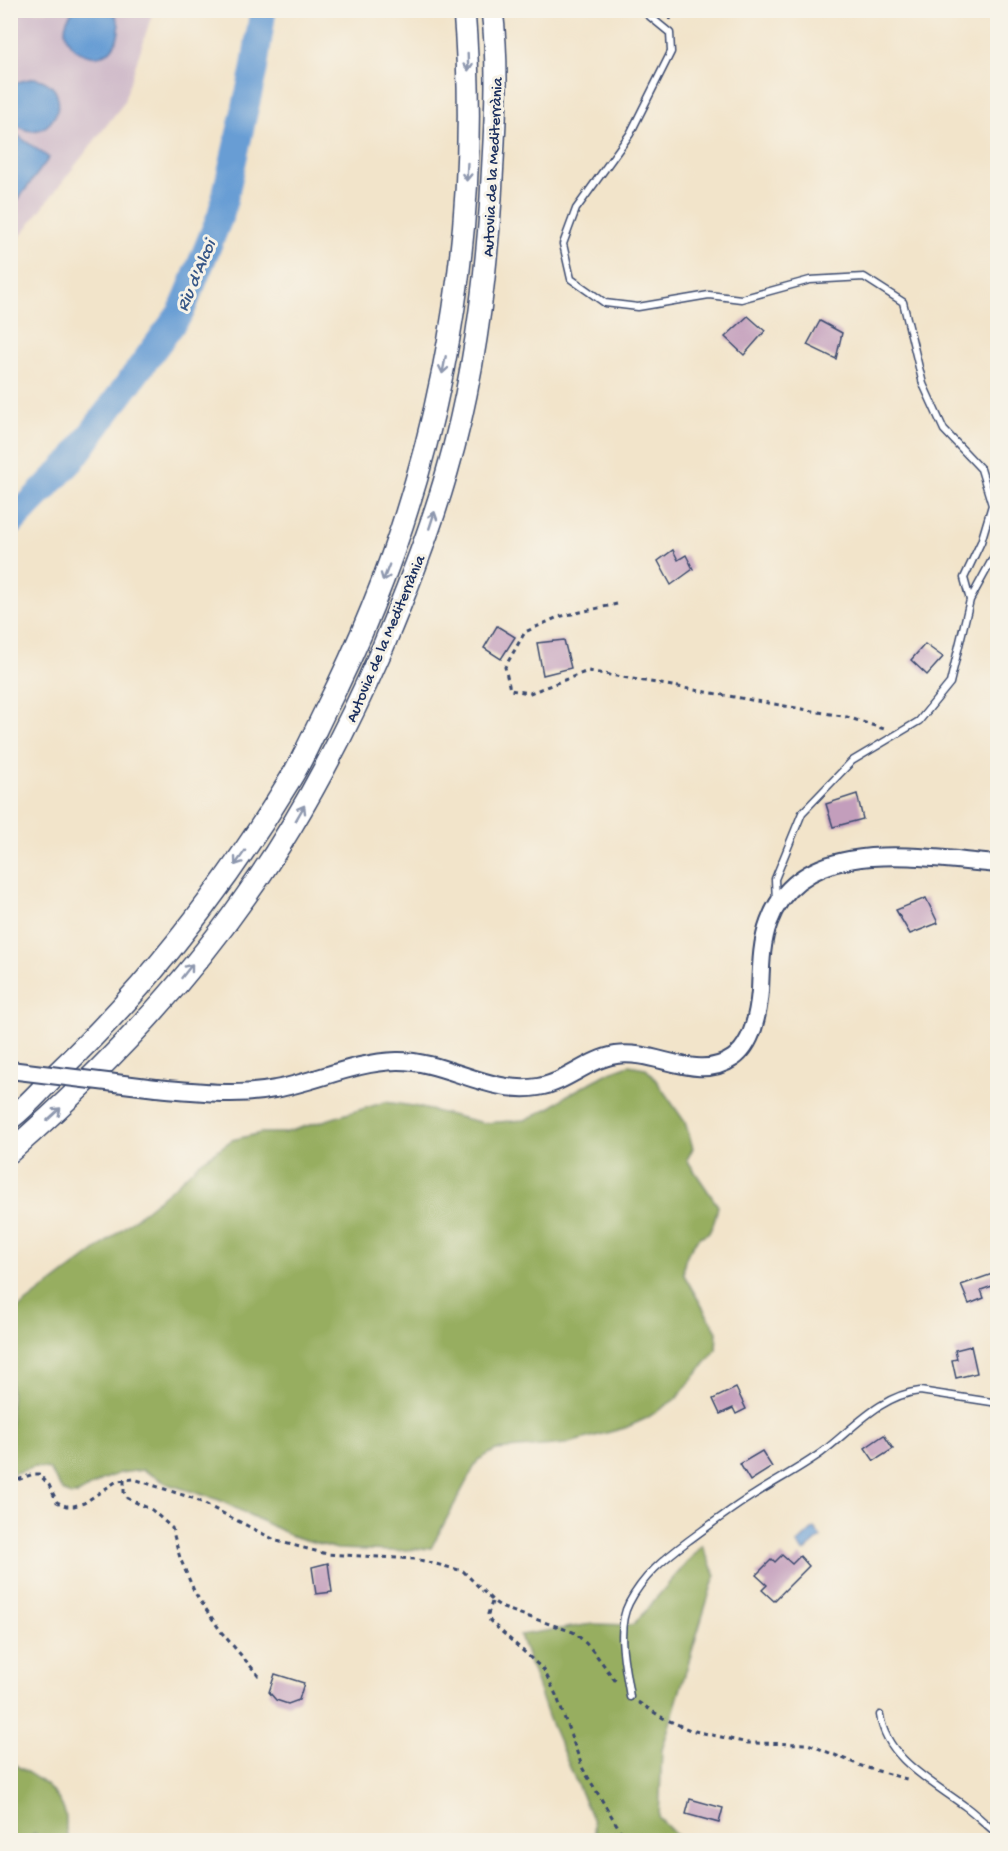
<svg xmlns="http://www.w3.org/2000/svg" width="1008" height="1851" font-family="'Gochi Hand',sans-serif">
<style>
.industrial{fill:#d1bdcb}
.forest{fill:#97ae60;stroke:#596e5f;stroke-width:1.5}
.water{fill:#679dd4;stroke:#416699;stroke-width:1.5}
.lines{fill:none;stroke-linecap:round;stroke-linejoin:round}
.river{stroke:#679dd4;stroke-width:27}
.building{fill:#c39ebc}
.lane-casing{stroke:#3b4a6e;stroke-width:9}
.secondary-casing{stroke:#3b4a6e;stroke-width:20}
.highway-casing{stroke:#3b4a6e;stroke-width:24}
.path{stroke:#3b4a6e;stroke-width:3;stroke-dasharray:4.5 4.5;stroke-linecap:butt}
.lane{stroke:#fff;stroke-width:6}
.secondary{stroke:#fff;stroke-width:16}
.highway{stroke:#fff;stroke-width:21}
.secondary-bridge-casing{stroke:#3b4a6e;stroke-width:20;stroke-linecap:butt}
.secondary-bridge{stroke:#fff;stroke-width:16}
.oneway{stroke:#8d97ae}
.labels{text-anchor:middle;stroke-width:6;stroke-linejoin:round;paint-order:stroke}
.street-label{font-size:16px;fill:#1b2f5e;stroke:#f7f3e8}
.water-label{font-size:18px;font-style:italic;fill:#365687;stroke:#f7f3e8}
</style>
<rect width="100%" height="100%" fill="#f7f3e8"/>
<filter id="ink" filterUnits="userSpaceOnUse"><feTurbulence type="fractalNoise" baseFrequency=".0167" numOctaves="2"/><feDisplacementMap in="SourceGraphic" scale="12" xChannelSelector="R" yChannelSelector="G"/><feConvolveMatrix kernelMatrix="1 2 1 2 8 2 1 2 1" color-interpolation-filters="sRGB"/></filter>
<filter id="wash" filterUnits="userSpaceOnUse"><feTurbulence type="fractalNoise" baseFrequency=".008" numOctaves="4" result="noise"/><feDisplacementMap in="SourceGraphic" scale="24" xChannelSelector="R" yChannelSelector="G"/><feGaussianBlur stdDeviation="1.35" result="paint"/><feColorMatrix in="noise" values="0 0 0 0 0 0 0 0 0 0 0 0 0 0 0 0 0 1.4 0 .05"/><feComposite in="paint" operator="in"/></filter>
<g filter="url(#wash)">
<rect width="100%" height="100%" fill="#f2e4ca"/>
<path class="industrial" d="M11 11H153L123 104 11 248Z"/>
<path class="forest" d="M629 1065 645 1068 653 1076 685 1122 693 1148 687 1160 718 1206C716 1214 715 1226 708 1233 706 1235 702 1235 700 1237 689 1248 682 1260 684 1275L717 1332 716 1350 677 1398 647 1418 625 1428 565 1444 496 1450 478 1460 431 1548 394 1551 337 1549 292 1536 219 1500 168 1484 143 1470 120 1473 102 1480 78 1494 70 1495 62 1490 49 1469 35 1467 11 1474V1314L100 1247 176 1185 199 1163 232 1140 261 1133H284L385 1102 413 1106 484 1123 525 1120 553 1106 566 1096 610 1072Z
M702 1545 715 1575 662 1750 659 1818 681 1840H596L593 1821 549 1719 520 1635 592 1624 633 1625Z
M10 1762C33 1776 56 1786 65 1813 68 1823 63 1831 69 1840H39L35 1833 28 1840H11Z"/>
<path class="water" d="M74 10 111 11C118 17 121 27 118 36 106 80 42 43 74 10Z
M34 78C85 88 45 158 10 119L11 90 18 82Z
M10 130 49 158 11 209H10Z
M814 1528 821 1537 804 1552 797 1544Z"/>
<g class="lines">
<path class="river" d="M10 524 72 460 181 312 221 214 254 70 263 10"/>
</g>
<g id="blocks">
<path class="building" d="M748 316 765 331 744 355 725 337Z
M820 321 842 333 836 359 807 345Z
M673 550 678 560 686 555 693 569 671 585 658 561Z
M497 626 515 637 501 659 484 648Z
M564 640 571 668 543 675 537 643Z
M925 644 943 657 927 675 911 660Z
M857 794 863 819 833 827 826 804Z
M926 898 938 923 910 934 896 910Z
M998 1272V1284L981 1290 984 1298 969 1304 961 1285Z
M971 1346 977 1373 956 1378 952 1360 957 1359 955 1350Z
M736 1388 746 1409 736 1414 733 1408 720 1414 713 1399Z
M884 1435 893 1449 874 1461 865 1448Z
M762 1451 772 1467 750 1481 740 1464Z
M782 1555 792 1564 800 1556 809 1566 774 1601 762 1590 767 1585 756 1575 772 1559 775 1562Z
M328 1563 332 1592 316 1594 312 1567Z
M275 1674 304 1683 299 1700 288 1704 276 1700 269 1692Z
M690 1799 723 1808 719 1823 686 1814Z"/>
</g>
</g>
<g filter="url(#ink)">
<use href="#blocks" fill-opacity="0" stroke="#3b4a6e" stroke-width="1.5"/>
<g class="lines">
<defs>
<path id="lane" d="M642 10 670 33 671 52 630 134 576 209 563 244 571 279 605 303 638 307 709 295 741 299 810 280 864 277 903 302 923 384 944 430 981 469 992 505 981 542 964 578 970 600
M776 902 775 879 802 813 852 761 919 721 950 683 970 600 998 549
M630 1697C626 1670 615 1629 629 1603 643 1576 664 1559 688 1541 710 1525 732 1508 755 1494 777 1480 800 1468 821 1453 852 1430 880 1395 920 1391L998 1403
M880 1715C886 1759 933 1782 966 1807 977 1815 986 1825 998 1834"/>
<path id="secondary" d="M156 1088C195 1091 236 1097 275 1089 316 1082 354 1062 397 1061 445 1060 489 1095 538 1087 566 1083 588 1059 616 1055 655 1049 697 1083 733 1058 753 1044 758 1014 760 991 761 967 761 943 769 922 802 832 925 859 998 864"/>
<path id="highway" d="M10 1119C27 1106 41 1090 55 1075 85 1046 114 1016 141 985 197 920 247 851 291 778 304 757 314 733 325 711 434 497 484 251 464 10
M10 1152C98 1075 179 992 246 896 301 819 345 734 383 647 407 590 430 532 447 472 473 383 485 290 491 198 494 135 500 73 492 10"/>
</defs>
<use href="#lane" class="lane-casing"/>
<use href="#secondary" class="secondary-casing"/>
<use href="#highway" class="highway-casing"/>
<path class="path" d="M670 20 672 10
M617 604 558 617 525 632 505 667 510 690 530 693 588 671 847 717 884 729
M124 1480V1492L127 1498 152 1510 172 1528 180 1558 195 1593 222 1633 259 1676
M10 1483 33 1474H39L49 1485 57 1502 66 1506H74L84 1503 117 1481 134 1479 195 1499 277 1541 327 1554 416 1559 463 1571 493 1601 503 1608 573 1632C592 1646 603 1665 617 1683
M492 1602 488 1614 490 1621 544 1670 557 1697 583 1769 626 1840
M638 1702 663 1718 690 1730 748 1743 808 1744 864 1767 910 1780"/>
<use href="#lane" class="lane"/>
<use href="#secondary" class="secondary"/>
<use href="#highway" class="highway"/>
<defs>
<path id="secondary-bridge" d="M10 1070 156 1088"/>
</defs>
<use href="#secondary-bridge" class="secondary-bridge-casing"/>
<use href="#secondary-bridge" class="secondary-bridge"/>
</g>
<defs><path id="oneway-shaft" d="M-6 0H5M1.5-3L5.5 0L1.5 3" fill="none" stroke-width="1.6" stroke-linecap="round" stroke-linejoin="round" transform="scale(1.5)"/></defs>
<g class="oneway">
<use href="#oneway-shaft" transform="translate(468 62) rotate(88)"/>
<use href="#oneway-shaft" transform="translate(467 172) rotate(93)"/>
<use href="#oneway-shaft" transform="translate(444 365) rotate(101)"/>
<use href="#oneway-shaft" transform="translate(432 520) rotate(-72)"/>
<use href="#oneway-shaft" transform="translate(386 573) rotate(111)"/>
<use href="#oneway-shaft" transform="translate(300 813) rotate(-60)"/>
<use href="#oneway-shaft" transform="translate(240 858) rotate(125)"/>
<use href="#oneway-shaft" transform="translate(187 971) rotate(-52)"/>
<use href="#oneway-shaft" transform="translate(54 1114) rotate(-42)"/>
</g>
</g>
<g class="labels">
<g class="street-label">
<text transform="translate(491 167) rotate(-87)" y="6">Autovia de la Mediterrània</text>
<text transform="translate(384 638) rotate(-67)" y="6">Autovia de la Mediterrània</text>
</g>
<g class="water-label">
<text transform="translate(195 275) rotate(-67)" y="6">Riu d'Alcoi</text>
</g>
</g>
<rect width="1008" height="1851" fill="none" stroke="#f7f3e8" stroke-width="36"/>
</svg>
